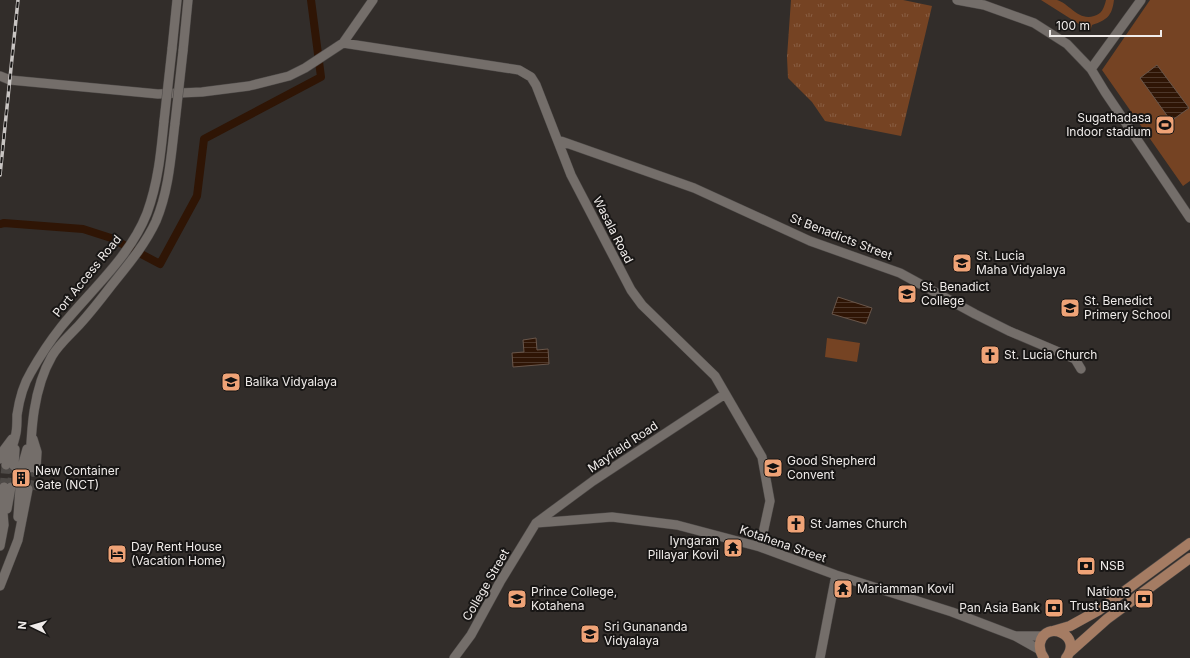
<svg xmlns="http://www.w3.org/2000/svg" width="1190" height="658" font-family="Inter,sans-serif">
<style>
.park{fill:url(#park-tufts)}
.pitch{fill:#754323}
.water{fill:url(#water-rules);stroke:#69564a}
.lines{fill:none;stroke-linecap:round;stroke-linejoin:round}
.canal{stroke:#2f1505;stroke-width:8}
.secondary-tunnel{stroke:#4e4a47;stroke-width:9;stroke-dasharray:9 4.5;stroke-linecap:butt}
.secondary-casing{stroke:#4d4947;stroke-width:10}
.primary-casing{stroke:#4d4947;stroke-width:11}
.secondary{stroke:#746e6a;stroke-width:9}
.primary{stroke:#a57c63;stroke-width:10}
.rail-casing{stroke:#c9c5c3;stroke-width:3.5}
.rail{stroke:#181615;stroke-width:2;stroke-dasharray:6;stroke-linecap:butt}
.secondary-bridge-casing{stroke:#4d4947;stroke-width:10;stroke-linecap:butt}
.secondary-bridge{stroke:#746e6a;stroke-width:9}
.labels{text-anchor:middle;stroke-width:4;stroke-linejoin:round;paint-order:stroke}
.poi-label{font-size:12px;fill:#f0ecea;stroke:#181615;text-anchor:start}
.street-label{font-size:12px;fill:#f0ecea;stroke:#181615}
</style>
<defs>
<pattern id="park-tufts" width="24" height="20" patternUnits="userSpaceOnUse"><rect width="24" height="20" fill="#754323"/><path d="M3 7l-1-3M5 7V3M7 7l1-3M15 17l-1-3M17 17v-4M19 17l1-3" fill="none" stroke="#895e43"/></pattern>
<pattern id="water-rules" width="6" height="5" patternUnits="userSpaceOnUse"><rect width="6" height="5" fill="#2f1505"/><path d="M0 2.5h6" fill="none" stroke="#4d372a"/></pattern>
</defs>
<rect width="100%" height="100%" fill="#322d2a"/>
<path class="park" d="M791 0H903L932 6 901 136 825 121 812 102 788 78 787 57Z"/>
<path class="pitch" d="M1041 0C1046 0 1053 0 1057 0 1070 4 1078 21 1094 16 1102 14 1104 8 1106 0H1114C1112 16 1107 20 1092 25L1090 31Z
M1150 0H1190V181L1183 186 1102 70Z
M827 338 860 343 857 362 825 357Z"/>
<path class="water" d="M1157 65 1189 108 1171 121 1140 78Z
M838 297 872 308 866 324 832 314Z
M536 338 537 350 548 349 549 364 513 367 512 353 524 352 523 340Z"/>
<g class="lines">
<path class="canal" d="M0 224 4 223 83 229 111 238 160 264 197 196 204 139 321 77 311 0"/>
<path class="secondary-tunnel" d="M4 487 6 465
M11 487 14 466
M20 488 22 467
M28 489 30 468
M34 490 36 479V469"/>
<defs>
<path id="secondary" d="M957 0 984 5 1034 23 1067 44 1091 69 1105 92 1190 218
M343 43 519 70 531 77 536 85 571 175 631 290 642 305 715 376 762 457 770 501 760 547
M172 49 177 0
M183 51 188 0
M1091 69 1141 0
M0 76 10 80 158 94 202 92 249 86 289 76 305 68 343 43 373 0
M558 140 694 188 810 241 900 273 975 314 1009 331 1075 359 1081 369
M33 439 37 452 36 469
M0 459 3 451 12 439
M6 465C9 455 14 444 16 433 17 428 17 421 17 415 19 401 23 385 31 372 40 356 50 341 61 327 90 291 130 257 147 213 158 183 161 152 164 121
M14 466 15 449
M22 467 27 449
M30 468C31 430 33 389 52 356 59 344 71 334 80 324 91 312 101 299 111 286 127 266 145 245 156 221 169 190 171 156 175 123
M7 509 11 487
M18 517 20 488
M536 523 612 517 677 525 760 547 836 575 952 612 1015 636 1040 650
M0 546 4 525 2 500 4 487
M0 586 18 540 28 489
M1016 636H1044
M454 658 471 635 500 582 536 523 593 481 725 394
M820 658 836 575"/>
<path id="primary" d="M1053 631 1070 626 1099 610 1190 543
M1070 652 1107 619 1190 558
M1044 658C1041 654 1039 649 1040 643 1045 619 1084 635 1066 658"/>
</defs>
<use href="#secondary" class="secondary-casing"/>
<use href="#primary" class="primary-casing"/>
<use href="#secondary" class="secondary"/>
<use href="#primary" class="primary"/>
<defs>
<path id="rail" d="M0 175 18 0"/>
</defs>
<use href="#rail" class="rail-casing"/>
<use href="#rail" class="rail"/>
<defs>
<path id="secondary-bridge" d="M164 121 172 49
M175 123 183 51"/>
</defs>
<use href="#secondary-bridge" class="secondary-bridge-casing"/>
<use href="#secondary-bridge" class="secondary-bridge"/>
</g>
<defs>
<symbol id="stadium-square" viewBox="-11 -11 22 22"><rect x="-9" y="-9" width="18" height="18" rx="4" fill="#efa377" stroke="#181615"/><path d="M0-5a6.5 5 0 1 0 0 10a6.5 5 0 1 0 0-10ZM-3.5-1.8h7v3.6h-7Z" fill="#111"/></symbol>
<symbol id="school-square" viewBox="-11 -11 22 22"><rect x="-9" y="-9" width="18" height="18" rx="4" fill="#efa377" stroke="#181615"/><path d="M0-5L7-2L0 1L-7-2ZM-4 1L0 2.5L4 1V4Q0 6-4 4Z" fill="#111"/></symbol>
<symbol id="church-square" viewBox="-11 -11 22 22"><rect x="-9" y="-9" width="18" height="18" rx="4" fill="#efa377" stroke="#181615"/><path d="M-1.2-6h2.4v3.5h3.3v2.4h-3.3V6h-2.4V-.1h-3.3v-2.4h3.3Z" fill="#111"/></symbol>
<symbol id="building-square" viewBox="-11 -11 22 22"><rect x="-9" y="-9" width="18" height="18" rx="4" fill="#efa377" stroke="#181615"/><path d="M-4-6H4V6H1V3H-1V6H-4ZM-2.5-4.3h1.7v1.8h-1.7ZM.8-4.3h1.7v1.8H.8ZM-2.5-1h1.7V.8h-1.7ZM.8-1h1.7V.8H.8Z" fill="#111"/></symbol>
<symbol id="temple-square" viewBox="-11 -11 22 22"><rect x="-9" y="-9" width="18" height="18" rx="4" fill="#efa377" stroke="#181615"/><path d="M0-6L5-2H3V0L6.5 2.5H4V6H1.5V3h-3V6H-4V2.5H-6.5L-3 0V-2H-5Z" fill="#111"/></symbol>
<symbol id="hotel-square" viewBox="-11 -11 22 22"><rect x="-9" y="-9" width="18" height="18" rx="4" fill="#efa377" stroke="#181615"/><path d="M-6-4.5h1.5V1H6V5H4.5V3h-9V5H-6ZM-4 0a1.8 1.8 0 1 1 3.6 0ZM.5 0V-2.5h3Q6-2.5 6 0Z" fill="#111"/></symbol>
<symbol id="bank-square" viewBox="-11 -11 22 22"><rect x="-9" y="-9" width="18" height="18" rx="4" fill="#efa377" stroke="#181615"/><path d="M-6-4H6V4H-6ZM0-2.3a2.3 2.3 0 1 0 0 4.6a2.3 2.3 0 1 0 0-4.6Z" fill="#111"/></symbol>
</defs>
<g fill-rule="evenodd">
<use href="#stadium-square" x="1154" y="114" width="22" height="22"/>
<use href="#school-square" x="951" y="252" width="22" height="22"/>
<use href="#school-square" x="896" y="283" width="22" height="22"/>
<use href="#school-square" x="1059" y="297" width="22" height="22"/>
<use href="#church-square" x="979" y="344" width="22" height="22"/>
<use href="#school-square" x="220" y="371" width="22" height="22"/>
<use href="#school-square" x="762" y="457" width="22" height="22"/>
<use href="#building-square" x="10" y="467" width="22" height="22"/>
<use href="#church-square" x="785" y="513" width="22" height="22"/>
<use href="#temple-square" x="722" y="537" width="22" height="22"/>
<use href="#hotel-square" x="106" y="543" width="22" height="22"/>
<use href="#bank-square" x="1075" y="555" width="22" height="22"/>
<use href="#temple-square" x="832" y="578" width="22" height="22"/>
<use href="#school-square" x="506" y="588" width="22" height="22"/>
<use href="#bank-square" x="1133" y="588" width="22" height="22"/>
<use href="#bank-square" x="1043" y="597" width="22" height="22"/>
<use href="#school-square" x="579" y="623" width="22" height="22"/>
</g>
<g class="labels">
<g class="poi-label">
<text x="1151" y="122" text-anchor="end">Sugathadasa<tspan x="1151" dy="14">Indoor stadium</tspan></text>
<text x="976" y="260">St. Lucia<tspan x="976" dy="14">Maha Vidyalaya</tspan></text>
<text x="921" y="291">St. Benadict<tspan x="921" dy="14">College</tspan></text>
<text x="1084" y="305">St. Benedict<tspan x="1084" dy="14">Primery School</tspan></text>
<text x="1004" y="359">St. Lucia Church</text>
<text x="245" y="386">Balika Vidyalaya</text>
<text x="787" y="465">Good Shepherd<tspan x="787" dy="14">Convent</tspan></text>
<text x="35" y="475">New Container<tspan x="35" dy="14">Gate (NCT)</tspan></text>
<text x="810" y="528">St James Church</text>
<text x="719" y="545" text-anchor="end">Iyngaran<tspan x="719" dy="14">Pillayar Kovil</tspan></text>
<text x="131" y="551">Day Rent House<tspan x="131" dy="14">(Vacation Home)</tspan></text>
<text x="1100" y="570">NSB</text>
<text x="857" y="593">Mariamman Kovil</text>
<text x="531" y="596">Prince College,<tspan x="531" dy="14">Kotahena</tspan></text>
<text x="1130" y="596" text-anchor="end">Nations<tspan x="1130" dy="14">Trust Bank</tspan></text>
<text x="1040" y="612" text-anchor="end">Pan Asia Bank</text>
<text x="604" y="631">Sri Gunananda<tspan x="604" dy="14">Vidyalaya</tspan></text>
</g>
<g class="street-label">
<text transform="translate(613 230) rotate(63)" y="4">Wasala Road</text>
<text transform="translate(841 237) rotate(21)" y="4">St Benadicts Street</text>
<text transform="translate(87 276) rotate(-51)" y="4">Port Access Road</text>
<text transform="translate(623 447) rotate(-34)" y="4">Mayfield Road</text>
<text transform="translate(783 544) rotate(19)" y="4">Kotahena Street</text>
<text transform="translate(486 585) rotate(-60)" y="4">College Street</text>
</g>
</g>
<g transform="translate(32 626) rotate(275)" stroke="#181615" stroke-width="3" paint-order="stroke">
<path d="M0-3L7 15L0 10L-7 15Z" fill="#f0ecea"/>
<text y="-6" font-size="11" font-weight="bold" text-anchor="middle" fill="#f0ecea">N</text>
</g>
<path d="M1050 30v6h111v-6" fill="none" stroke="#f0ecea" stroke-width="2"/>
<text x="1056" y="30" font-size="12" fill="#f0ecea" stroke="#181615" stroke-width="3" paint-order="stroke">100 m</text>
</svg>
